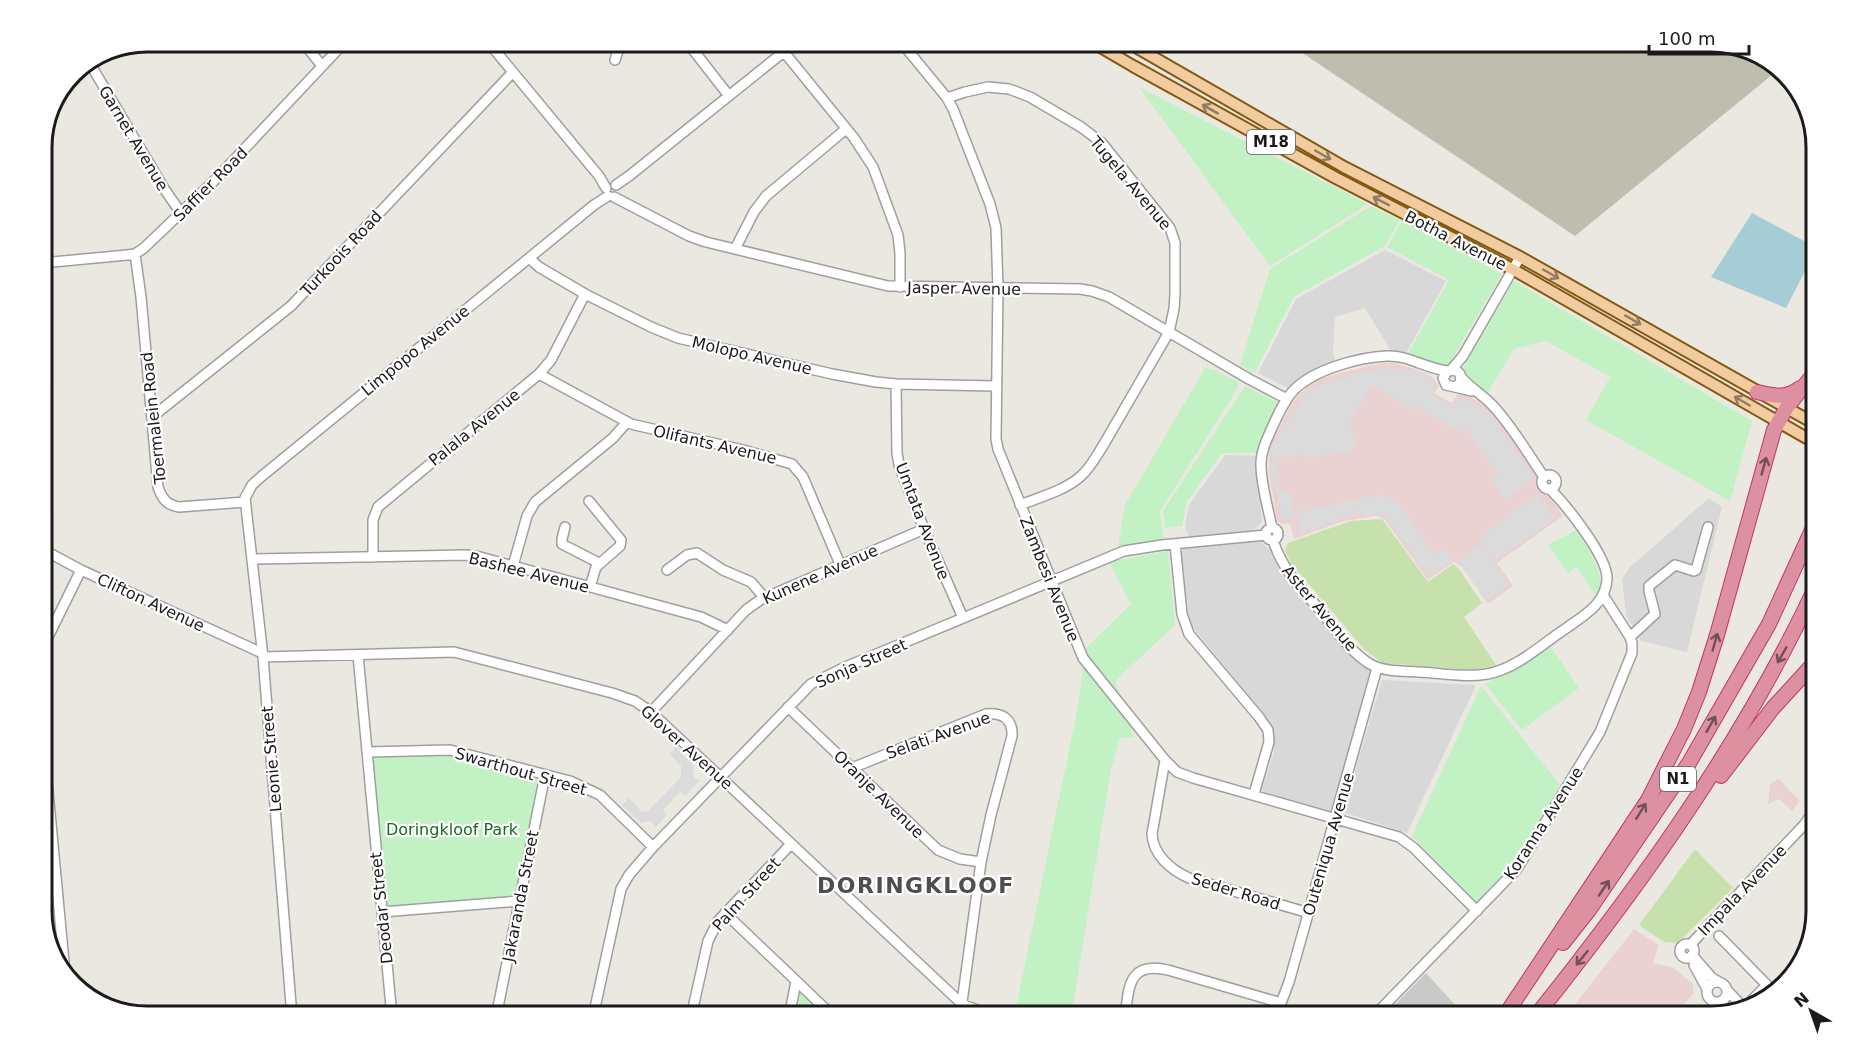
<svg xmlns="http://www.w3.org/2000/svg" width="1859" height="1059" font-family="'DejaVu Sans',sans-serif">
<style>
.residential{fill:#d9d8d8}
.commercial{fill:#ebd2d2}
.religious{fill:#c9c9c9}
.construction{fill:#bfbeae}
.grass{fill:#c7e1ac}
.park{fill:#c2f2c4}
.parking{fill:#dbdbdb}
.water{fill:#a6ccd5}
.lines{fill:none;stroke-linecap:round;stroke-linejoin:round}
.minor-casing{stroke:#9f9f9f;stroke-width:12}
.major-casing{stroke:#83590f;stroke-width:14}
.highway-casing{stroke:#c23669;stroke-width:16}
.minor{stroke:#fff;stroke-width:9}
.major{stroke:#f1cca1;stroke-width:10}
.highway{stroke:#dc90a0;stroke-width:14}
.oneway{stroke:#917c65}
.oneway2{stroke:#725057}
.labels{text-anchor:middle;stroke-width:4.5;stroke-linejoin:round;paint-order:stroke}
.shield{fill:#fff;stroke:#5f5f5f;stroke-width:1.5}
.shield-label{font-size:15px;font-weight:bold;fill:#1b1b1b}
.street-label{font-size:16px;fill:#1b1b1b;stroke:#fff}
.park-label{font-size:16px;fill:#166c1b;stroke:#fff}
.district-label{font-size:22px;font-weight:bold;letter-spacing:1.5px;fill:#4e4e4e;stroke:#fff}
.rim{fill:none;stroke:#1b1b1b;stroke-width:3}
</style>
<rect width="100%" height="100%" fill="#ebe8e2"/>
<path class="residential" d="M1385 250 1446 281 1405 355 1391 351 1365 308 1335 317 1333 353 1336 363 1313 371 1289 389 1258 373 1296 299Z
M1225 455 1256 456 1262 522 1254 530 1189 537 1185 526 1189 505Z
M1709 498 1722 507 1687 652 1641 641 1626 615 1622 579 1629 568Z
M1258 540 1270 550 1280 572 1341 645 1372 673 1331 812 1261 791 1274 753 1273 726 1190 624 1180 547Z
M1382 680 1476 685 1407 833 1343 812Z"/>
<path class="commercial" d="M1390 362 1415 369 1433 377 1439 386 1434 393 1452 403 1457 395 1465 393 1494 412 1515 440 1539 476 1537 484 1542 492 1548 494 1563 516 1497 563 1513 586 1488 604 1462 567 1454 562 1428 580 1385 520 1380 517 1375 516 1344 521 1294 539 1290 524H1283L1277 521 1269 471V455L1272 442 1292 403 1308 386 1320 379 1367 366Z
M1779 779 1800 801 1792 811 1779 799 1768 804 1770 784Z
M1634 929 1659 945 1653 963 1674 968 1693 984V994L1685 1003 1697 1017H1565Z"/>
<path class="religious" d="M1426 973 1466 1017H1383Z"/>
<path class="construction" d="M1286 42H1711L1764 56 1778 70 1575 236Z"/>
<path class="grass" d="M1382 519 1428 582 1453 564 1459 569 1482 603 1464 617 1496 665 1475 670 1382 663 1363 648 1291 563 1285 551 1288 543 1351 521Z
M1695 849 1733 888 1678 943 1664 942 1639 925Z"/>
<path class="park" d="M1139 87 1368 204 1270 266Z
M1371 206 1400 220 1385 246 1294 297 1255 372 1240 365 1270 269Z
M1402 221 1502 274 1449 364 1441 368 1407 355 1449 280 1387 247Z
M1514 281 1752 421 1730 501 1586 420 1610 377 1546 341 1514 349 1487 394 1467 380 1462 370Z
M1205 368 1215 370 1239 383 1233 396 1160 511 1164 541 1118 548 1125 505Z
M1245 386 1277 402 1275 411 1256 453H1222L1187 502 1182 526 1165 528 1163 511Z
M1577 530C1588 550 1608 575 1598 598L1576 567 1568 573 1548 545Z
M1168 551 1175 625 1115 681 1134 737 1120 738 1111 770 1071 1017H1014L1077 711 1086 648 1131 604 1109 562Z
M1551 647 1579 688 1522 730 1485 684Z
M1481 686 1560 785 1511 866 1476 903 1412 836Z
M450 751 538 775 518 898 384 910 379 861 373 754Z
M798 986 832 1017H790Z"/>
<path class="parking" d="M1384 368 1420 372 1434 383 1433 395 1453 406 1461 398 1468 399 1491 415 1534 478 1506 500 1491 479 1498 473 1464 427 1459 432 1415 406 1411 411 1399 403V401L1371 385 1350 420 1355 447 1349 452 1308 458 1301 455 1276 459 1281 491H1291L1294 518 1283 520 1271 470 1272 447 1302 399 1311 390 1327 382Z
M1537 494 1555 519 1495 561 1480 537Z
M1381 495 1398 503 1434 554 1443 548 1453 560 1429 577 1384 514 1357 515 1355 499Z
M1354 500 1355 515 1302 533 1297 512Z
M1482 543 1510 585 1487 601 1458 561Z
M676 747 693 765 694 777 699 781 685 796 680 792 667 806 663 810 666 815 656 827 650 821 641 823 622 805 629 798 641 811 647 812 681 777V766L670 754Z"/>
<path class="water" d="M1752 213 1817 248 1786 308 1711 277Z"/>
<g class="lines">
<defs>
<path id="minor" d="M303 42 322 66
M488 42 599 176 606 188
M687 42 729 96
M901 42 947 98 953 109 990 204 996 228 998 288 996 439 998 449 1083 658 1165 760 1177 772 1193 778 1399 837 1414 848 1477 911
M784 52 854 138 873 167 898 235 900 253V287
M615 60 621 42
M89 62 165 190 181 213
M947 98 965 92 988 87 1009 89 1030 97 1081 127 1102 143 1170 228 1175 243V294L1174 309 1169 332 1104 444C1097 455 1091 467 1081 476 1066 490 1040 497 1020 505
M616 185 629 176 796 42
M614 197 689 236 706 242 888 286 1080 289 1092 291 1109 297 1249 379 1287 399
M735 249 754 212 766 196 846 129
M135 254 141 297 158 487C162 499 167 505 179 507L245 502
M529 258 539 267 585 294 651 327 678 338 832 374 876 382 896 384 995 386
M42 263 127 255 135 254 144 248 218 177 345 42
M1451 370 1463 356 1520 257
M539 374 631 424 743 450 792 464 803 477 840 564
M1461 377C1471 389 1485 396 1495 408 1514 429 1528 454 1544 477
M896 384 897 453 899 465 924 529 963 618
M1457 386 1461 381 1460 374 1456 370 1448 371 1443 378 1446 385 1472 391
M152 417 291 306 513 72
M1542 482a7 7 0 1 1 14 0a7 7 0 1 1-14 0Z
M589 501 621 540 620 546 596 567 590 587
M565 527 562 539V544L599 563
M1266 534a6 6 0 1 1 12 0a6 6 0 1 1-12 0Z
M1272 528C1268 507 1261 485 1261 464 1261 452 1266 441 1271 430 1277 417 1284 400 1294 390 1313 370 1359 357 1387 356 1409 355 1426 369 1448 371
M1273 540C1282 569 1301 589 1321 611 1335 629 1350 652 1370 664 1384 672 1404 671 1419 672 1441 673 1465 678 1487 674 1516 669 1541 645 1565 629 1583 616 1606 604 1607 579 1608 557 1566 505 1550 489
M1175 544 1182 614 1189 634 1259 717 1268 730 1269 742 1254 794
M42 549 81 570 262 653
M373 557V520L378 507 539 374 551 360 585 294
M252 559 466 555 480 557 701 617 728 630
M513 566 527 516 535 502 613 438 627 422
M667 570 687 555 697 553 723 570 751 582 764 597
M1630 637 1655 614 1649 591V586L1675 565 1694 571 1696 570 1708 527
M42 649 81 570
M358 655 392 1017
M263 657 454 652 612 693 635 701 651 712 962 1004 995 1017
M788 707 938 850 960 859 981 862
M651 712 746 610 760 600 924 529
M42 727 65 973
M368 752 450 750 570 781 600 795 653 847
M1165 760 1152 834C1153 855 1171 870 1189 878L1309 913
M852 768 986 714C1002 712 1013 719 1012 736L991 815 981 862 960 1017
M382 912 519 901
M725 913 834 1017
M1719 936 1767 985 1752 1000
M1680 951a7 7 0 1 1 14 0a7 7 0 1 1-14 0Z
M1690 945 1804 825 1817 807
M1692 955 1712 978 1719 982
M1694 965 1707 989
M1707 992a10 10 0 1 1 20 0a10 10 0 1 1-20 0Z
M1727 990 1744 1008
M1720 1002 1731 1012
M292 1017 263 657 245 498 252 485 262 476 594 205 608 196
M496 1017 545 775
M593 1017 621 889 629 875 653 847 811 684 843 668 1124 551 1162 545 1266 535
M691 1017 708 941 718 921 791 844
M789 1017 796 982
M1125 1017C1129 987 1128 961 1168 970L1281 1003
M1272 1017 1281 1003 1289 982 1377 668
M1373 1017 1517 869 1600 732 1632 653V643L1630 637 1603 595"/>
<path id="major" d="M1092 42 1133 66 1336 178 1514 270 1817 444
M1127 42 1344 167 1520 257 1817 425"/>
<path id="highway" d="M1757 392C1774 396 1786 399 1800 388
M1721 776 1773 708 1817 660
M1563 943 1589 910 1689 763 1769 624 1817 519
M1504 1017 1648 800 1684 729 1699 692 1717 635 1774 430 1787 407 1817 370
M1535 1017C1643 882 1744 741 1817 584"/>
</defs>
<use href="#minor" class="minor-casing"/>
<use href="#major" class="major-casing"/>
<use href="#highway" class="highway-casing"/>
<use href="#minor" class="minor"/>
<use href="#major" class="major"/>
<use href="#highway" class="highway"/>
</g>
<defs><path id="oneway-shaft" d="M-6 0H5M1.5-3L5.5 0L1.5 3" fill="none" stroke-width="1.6" stroke-linecap="round" stroke-linejoin="round" transform="scale(1.5)"/></defs>
<g class="oneway">
<use href="#oneway-shaft" transform="translate(1210 109) rotate(-151)"/>
<use href="#oneway-shaft" transform="translate(1323 155) rotate(30)"/>
<use href="#oneway-shaft" transform="translate(1381 201) rotate(-153)"/>
<use href="#oneway-shaft" transform="translate(1551 274) rotate(30)"/>
<use href="#oneway-shaft" transform="translate(1633 320) rotate(30)"/>
<use href="#oneway-shaft" transform="translate(1742 401) rotate(-150)"/>
</g>
<g class="oneway2">
<use href="#oneway-shaft" transform="translate(1764 466) rotate(-74)"/>
<use href="#oneway-shaft" transform="translate(1715 642) rotate(-74)"/>
<use href="#oneway-shaft" transform="translate(1782 655) rotate(120)"/>
<use href="#oneway-shaft" transform="translate(1711 724) rotate(-60)"/>
<use href="#oneway-shaft" transform="translate(1641 811) rotate(-58)"/>
<use href="#oneway-shaft" transform="translate(1604 888) rotate(-56)"/>
<use href="#oneway-shaft" transform="translate(1582 958) rotate(129)"/>
</g>
<g class="labels">
<g class="shield">
<rect x="1247" y="130" width="48" height="24" rx="4.5"/>
<rect x="1660" y="767" width="36" height="24" rx="4.5"/>
</g>
<g class="shield-label">
<text x="1271" y="147">M18</text>
<text x="1678" y="784">N1</text>
</g>
<g class="street-label">
<text transform="translate(134 138) rotate(59)" y="6">Garnet Avenue</text>
<text transform="translate(1131 183) rotate(50)" y="6">Tugela Avenue</text>
<text transform="translate(210 184) rotate(-45)" y="6">Saffier Road</text>
<text transform="translate(1456 240) rotate(27)" y="6">Botha Avenue</text>
<text transform="translate(341 253) rotate(-47)" y="6">Turkoois Road</text>
<text transform="translate(964 288) rotate(1)" y="6">Jasper Avenue</text>
<text transform="translate(415 350) rotate(-39)" y="6">Limpopo Avenue</text>
<text transform="translate(752 355) rotate(13)" y="6">Molopo Avenue</text>
<text transform="translate(153 418) rotate(-96)" y="6">Toermalein Road</text>
<text transform="translate(474 427) rotate(-39)" y="6">Palala Avenue</text>
<text transform="translate(715 444) rotate(13)" y="6">Olifants Avenue</text>
<text transform="translate(923 521) rotate(69)" y="6">Umtata Avenue</text>
<text transform="translate(529 572) rotate(14)" y="6">Bashee Avenue</text>
<text transform="translate(820 574) rotate(-24)" y="6">Kunene Avenue</text>
<text transform="translate(1050 579) rotate(68)" y="6">Zambesi Avenue</text>
<text transform="translate(151 602) rotate(25)" y="6">Clifton Avenue</text>
<text transform="translate(1320 608) rotate(50)" y="6">Aster Avenue</text>
<text transform="translate(861 663) rotate(-24)" y="6">Sonja Street</text>
<text transform="translate(938 735) rotate(-20)" y="6">Selati Avenue</text>
<text transform="translate(687 747) rotate(42)" y="6">Glover Avenue</text>
<text transform="translate(271 759) rotate(-95)" y="6">Leonie Street</text>
<text transform="translate(521 771) rotate(16)" y="6">Swarthout Street</text>
<text transform="translate(879 794) rotate(44)" y="6">Oranje Avenue</text>
<text transform="translate(1543 823) rotate(-57)" y="6">Koranna Avenue</text>
<text transform="translate(1328 844) rotate(-74)" y="6">Outeniqua Avenue</text>
<text transform="translate(1742 890) rotate(-46)" y="6">Impala Avenue</text>
<text transform="translate(1236 891) rotate(17)" y="6">Seder Road</text>
<text transform="translate(746 894) rotate(-48)" y="6">Palm Street</text>
<text transform="translate(520 896) rotate(-79)" y="6">Jakaranda Street</text>
<text transform="translate(381 908) rotate(-96)" y="6">Deodar Street</text>
</g>
<g class="park-label">
<text x="452" y="835">Doringkloof Park</text>
</g>
<g class="district-label">
<text x="916" y="893">DORINGKLOOF</text>
</g>
</g>
<path d="M0 0H1859V1059H0ZM147 52H1711A95 95 0 0 1 1806 147V911A95 95 0 0 1 1711 1006H147A95 95 0 0 1 52 911V147A95 95 0 0 1 147 52Z" fill="#fff" fill-rule="evenodd"/>
<path class="rim" d="M147 52H1711A95 95 0 0 1 1806 147V911A95 95 0 0 1 1711 1006H147A95 95 0 0 1 52 911V147A95 95 0 0 1 147 52Z"/>
<g transform="translate(1811 1011) rotate(320)" stroke="#ffffff" stroke-width="4.5" paint-order="stroke">
<path d="M0-4.5L10 22L0 15L-10 22Z" fill="#1b1b1b"/>
<text y="-9" font-size="16" font-weight="bold" text-anchor="middle" fill="#1b1b1b">N</text>
</g>
<path d="M1649 45v9h100v-9" fill="none" stroke="#1b1b1b" stroke-width="3"/>
<text x="1658" y="45" font-size="18" fill="#1b1b1b" stroke="#ffffff" stroke-width="4.5" paint-order="stroke">100 m</text>
</svg>
